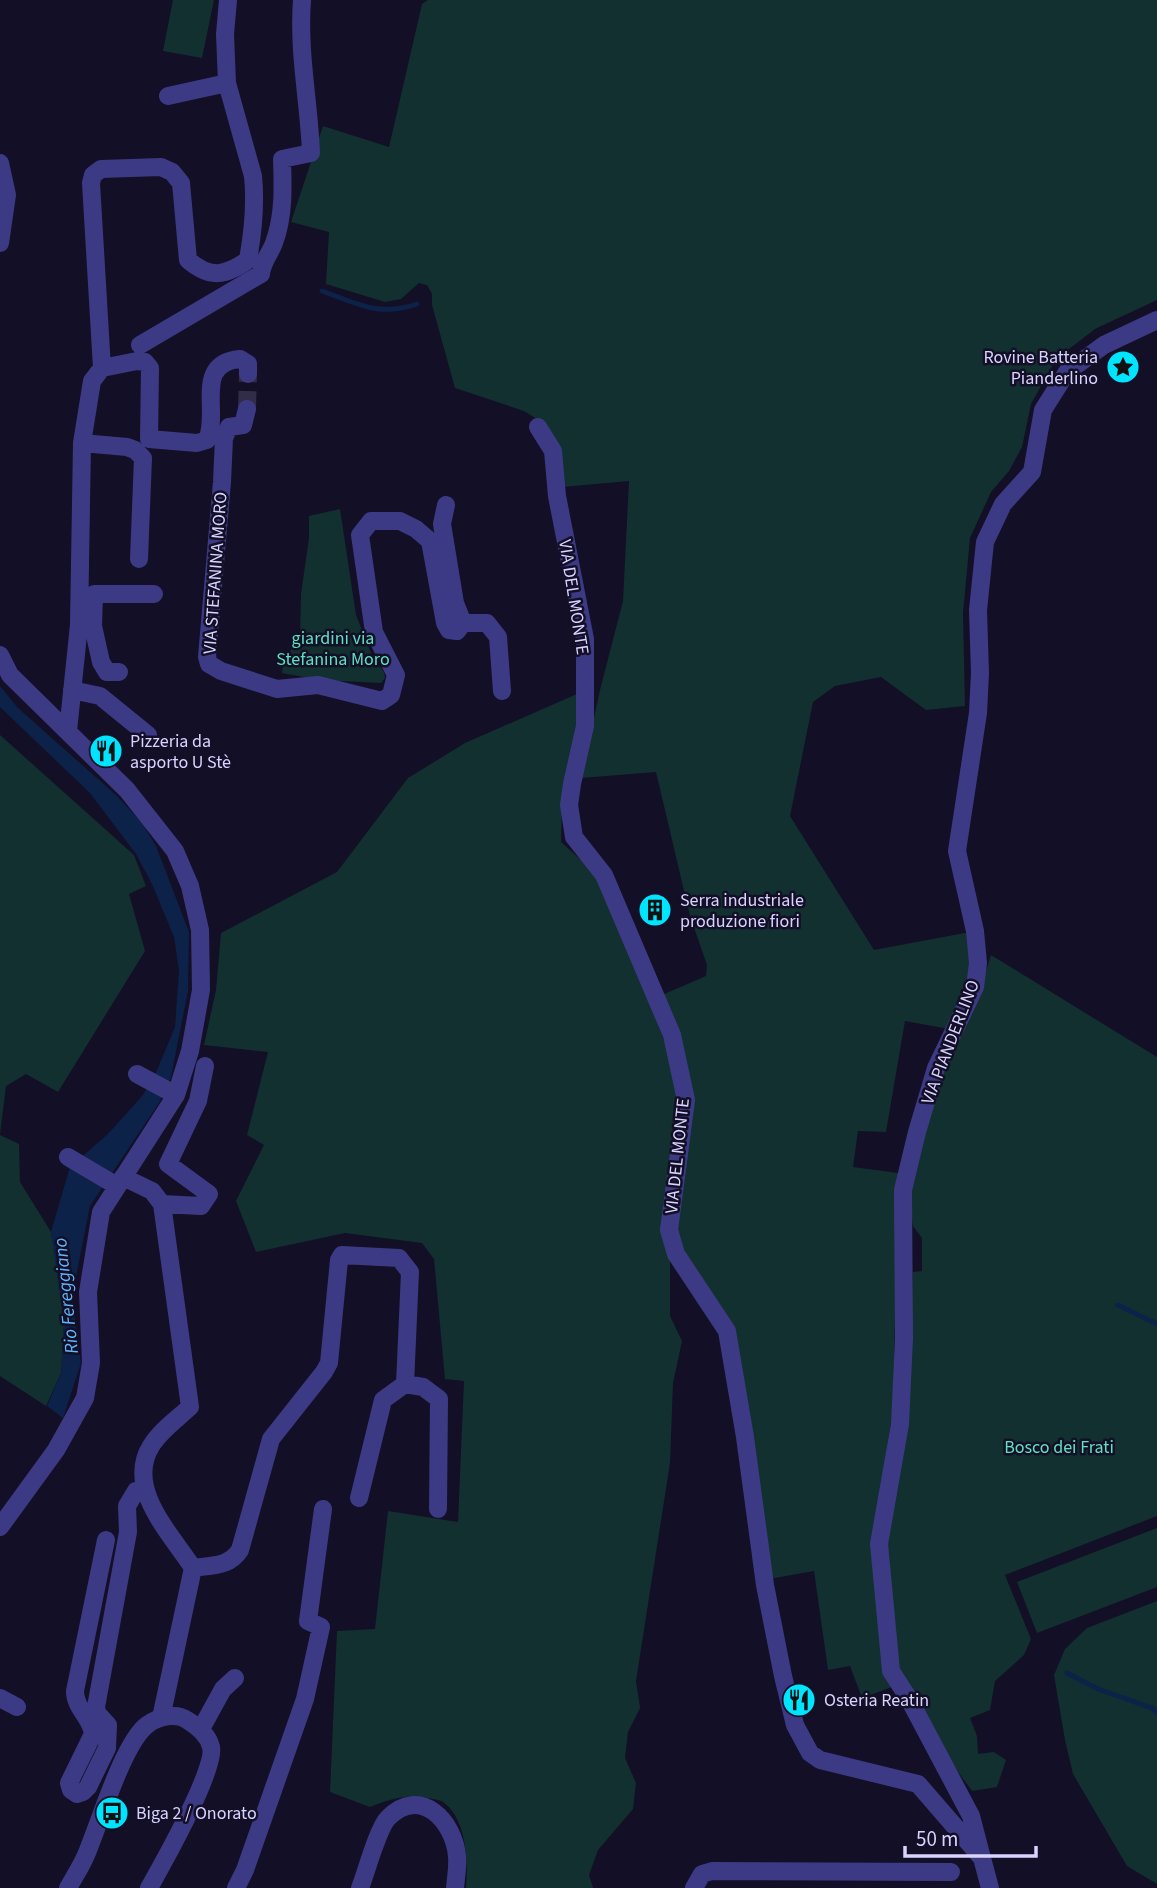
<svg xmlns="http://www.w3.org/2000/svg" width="1157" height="1888" font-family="'Source Sans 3',sans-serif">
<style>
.green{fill:#12302f}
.water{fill:#0c2248}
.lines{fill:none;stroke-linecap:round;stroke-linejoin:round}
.stream{stroke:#0c2248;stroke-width:5}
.minor-tunnel{stroke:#312d47;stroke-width:18;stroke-dasharray:18 9;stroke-linecap:butt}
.minor{stroke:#3d3a85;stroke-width:18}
.labels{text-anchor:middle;stroke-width:5;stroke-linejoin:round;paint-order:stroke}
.poi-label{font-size:18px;fill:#d9d4ff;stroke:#130f26;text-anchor:start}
.street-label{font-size:18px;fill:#d9d4ff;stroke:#130f26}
.park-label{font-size:18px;fill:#5fe0c0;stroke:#130f26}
.water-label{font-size:19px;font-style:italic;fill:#62b6ff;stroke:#130f26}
</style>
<rect width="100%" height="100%" fill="#130f26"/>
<path class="green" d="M173 0H214L202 58 163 51Z
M428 0H1157V300L1095 329 1056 359 1031 404 1022 447 1009 471 991 492 970 538 963 613 965 706 926 710 881 677 835 686 813 702 790 816 874 950 970 932V970L949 1029 905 1021 886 1132 858 1131 853 1167 898 1173 893 1409 872 1543 892 1687 862 1698 850 1666 828 1670 814 1571 769 1579 735 1343 675 1236 690 1101 662 995 706 976 707 965 690 916 656 772 581 778 600 690 623 601 629 481 562 487 540 421 524 411 455 388 432 305V294L427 285 419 283 401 299 385 302 326 284 329 232 291 222 323 126 389 147 422 4Z
M340 509 356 615 373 658 384 672 385 678 381 683 320 680 282 673 284 658 300 639 301 594 309 538V516Z
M577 694 579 727 562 805 561 842 601 878 676 1071 680 1100 670 1256V1316L682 1341 673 1383 670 1463 636 1681 640 1708 628 1732 625 1758 636 1783 633 1809 598 1850 589 1875 593 1888H466C468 1862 467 1819 443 1802 442 1801 434 1799 433 1799 409 1793 392 1798 370 1807L330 1792 337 1631 375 1629 388 1511 458 1522 464 1381 445 1379 434 1259 422 1243 345 1233 256 1252 236 1201 264 1145 247 1135 268 1052 204 1045 216 990 221 933 337 872 408 778 465 743Z
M0 735 134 855 146 886 129 894 145 951 58 1092 26 1074 6 1086 0 1134Z
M991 955 1157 1057V1516L1005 1575 1031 1639 1024 1655 995 1681 990 1710 970 1718 977 1736 978 1754 994 1752 1006 1760 997 1787 972 1791 942 1750 897 1670 885 1543 910 1390 913 1272 922 1271V1238L913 1226 909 1193 941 1069 981 987Z
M0 1135 19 1144 20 1182 51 1232 60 1285 64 1325 61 1373 46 1406 0 1376Z
M1157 1528V1587L1037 1633 1017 1582Z
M1157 1601V1884L1127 1866 1073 1774 1065 1740 1054 1675 1065 1649 1087 1628Z"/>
<path class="water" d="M0 686 18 708 117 796 142 823 156 846 189 932 188 991 171 1077 159 1103 90 1206 72 1297 81 1363 63 1418 47 1406 61 1373 64 1325 51 1232 70 1167 108 1134 143 1095 157 1070 175 1027 179 970 174 937 152 884 136 854 90 793 0 707Z"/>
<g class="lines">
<path class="stream" d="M322 291C358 304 379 317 417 304
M1118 1305 1157 1324
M1067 1673 1098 1689 1152 1708 1157 1713"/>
<path class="minor-tunnel" d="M247 409 248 374"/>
<path class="minor" d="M168 96 227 83
M0 163 7 195 0 243
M140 345 261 274C262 262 270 254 274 243 284 216 283 188 282 159L311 153C309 102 298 52 302 0
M102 368 91 183 93 175 101 169 161 167 172 172 181 183 188 260C210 279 225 276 248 260 253 232 256 205 253 176L227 83 225 34 228 0
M247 409 243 425 229 427 224 438 222 482 207 657 209 664 221 671 277 689 318 685 382 701 391 695 396 675 374 632 360 535 371 521H400L416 529 430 541 445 623 449 630 457 631 463 623H487L498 637 502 691
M538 427 553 451 557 496 585 639V726L572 784 569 805 574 837 604 875 672 1035 686 1100 669 1230 676 1254 727 1331 745 1437 765 1585 783 1676 795 1725 810 1753 820 1760 918 1784 982 1858 990 1888
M82 443 127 447 135 450 143 458 139 559
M446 505 442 524 455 603 463 623
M79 625 93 626 94 594H154
M93 626 101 662 107 672H119
M0 655 10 675 127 790 175 851 190 886 200 930 201 990 190 1051 176 1095 101 1212 88 1292 91 1363 85 1398 56 1450 0 1527
M72 690 100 696 148 735
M68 731 79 625 82 443 92 381 102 368 137 361 145 362 150 368 149 439 197 443 207 440C220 412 193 363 240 359L248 364V374
M137 1074 176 1095
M68 1157 117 1186
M123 1177 152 1191 162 1204 190 1407C177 1419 160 1431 151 1446 125 1488 171 1534 193 1568
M162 1204 201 1206 209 1194 168 1164 198 1101 205 1066
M405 1384 423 1387 439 1399 438 1509
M106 1540 75 1691C75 1709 91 1717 93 1734L69 1783 71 1790 77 1794 83 1792 88 1787 107 1748 108 1725 97 1713 96 1707 128 1532 127 1506 136 1491 144 1490
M193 1568C212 1565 229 1567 240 1550L271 1439 324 1372 329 1363 339 1260 342 1255 399 1258 410 1272 405 1384 383 1400 359 1498
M0 1698 17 1707
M161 1718 193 1568
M201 1729 223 1689 235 1678
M982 1858 971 1816 909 1699 891 1671 879 1544 900 1424 904 1338 903 1190 917 1132 936 1068 975 987 978 963 975 931 957 851 978 713 980 673 978 610 985 542 1003 504 1032 472 1043 410 1067 372 1104 345 1157 320
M68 1888C74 1877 81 1867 86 1855 99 1825 123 1743 147 1725 157 1717 176 1712 187 1720 197 1726 208 1734 211 1747 217 1768 162 1865 149 1888
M236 1888 245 1870 305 1699 321 1627 308 1621 323 1509
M360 1888C366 1873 378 1828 388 1818 420 1785 454 1821 457 1856 458 1866 456 1877 455 1888
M694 1888 702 1874 712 1871 951 1872"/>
</g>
<defs>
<symbol id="sight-disc" viewBox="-11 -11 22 22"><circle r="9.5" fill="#00e5ff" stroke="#130f26"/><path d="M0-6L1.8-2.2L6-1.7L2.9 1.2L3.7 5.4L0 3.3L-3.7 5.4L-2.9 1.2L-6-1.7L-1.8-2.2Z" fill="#111"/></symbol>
<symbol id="restaurant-disc" viewBox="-11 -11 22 22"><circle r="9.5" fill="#00e5ff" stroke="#130f26"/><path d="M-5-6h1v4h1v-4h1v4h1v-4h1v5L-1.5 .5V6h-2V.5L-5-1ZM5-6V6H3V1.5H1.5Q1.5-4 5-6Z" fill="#111"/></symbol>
<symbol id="building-disc" viewBox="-11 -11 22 22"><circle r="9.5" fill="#00e5ff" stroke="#130f26"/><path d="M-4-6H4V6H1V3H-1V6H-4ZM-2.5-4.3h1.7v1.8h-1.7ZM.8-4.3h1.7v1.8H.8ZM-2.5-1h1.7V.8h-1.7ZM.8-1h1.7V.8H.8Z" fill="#111"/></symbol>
<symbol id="bus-disc" viewBox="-11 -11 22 22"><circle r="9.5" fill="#00e5ff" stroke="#130f26"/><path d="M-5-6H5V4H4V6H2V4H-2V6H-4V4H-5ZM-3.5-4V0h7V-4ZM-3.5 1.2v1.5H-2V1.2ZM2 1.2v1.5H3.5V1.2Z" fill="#111"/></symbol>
</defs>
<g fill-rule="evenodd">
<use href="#sight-disc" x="1104" y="348" width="38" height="38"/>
<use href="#restaurant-disc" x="87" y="732" width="38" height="38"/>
<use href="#building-disc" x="636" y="891" width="38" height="38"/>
<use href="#restaurant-disc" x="780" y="1681" width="38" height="38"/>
<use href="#bus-disc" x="93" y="1794" width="38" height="38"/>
</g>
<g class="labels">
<g class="poi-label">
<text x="1098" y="363" text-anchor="end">Rovine Batteria<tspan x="1098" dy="21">Pianderlino</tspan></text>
<text x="130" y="747">Pizzeria da<tspan x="130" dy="21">asporto U Stè</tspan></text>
<text x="680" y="906">Serra industriale<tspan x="680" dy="21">produzione fiori</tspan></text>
<text x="824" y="1706">Osteria Reatin</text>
<text x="136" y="1819">Biga 2 / Onorato</text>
</g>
<g class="street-label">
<text transform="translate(215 573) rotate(-86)" y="6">VIA STEFANINA MORO</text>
<text transform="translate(574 597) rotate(81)" y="6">VIA DEL MONTE</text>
<text transform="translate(950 1042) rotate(-69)" y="6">VIA PIANDERLINO</text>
<text transform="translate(677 1156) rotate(-84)" y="6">VIA DEL MONTE</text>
</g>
<g class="park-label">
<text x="333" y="644">giardini via<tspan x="333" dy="21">Stefanina Moro</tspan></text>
<text x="1059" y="1453">Bosco dei Frati</text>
</g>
<g class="water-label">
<text transform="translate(65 1296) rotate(-96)" y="7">Rio Fereggiano</text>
</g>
</g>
<path d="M905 1846v10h131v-10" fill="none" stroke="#d9d4ff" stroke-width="3.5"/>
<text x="916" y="1846" font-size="21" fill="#d9d4ff" stroke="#130f26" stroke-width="5" paint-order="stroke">50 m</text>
</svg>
